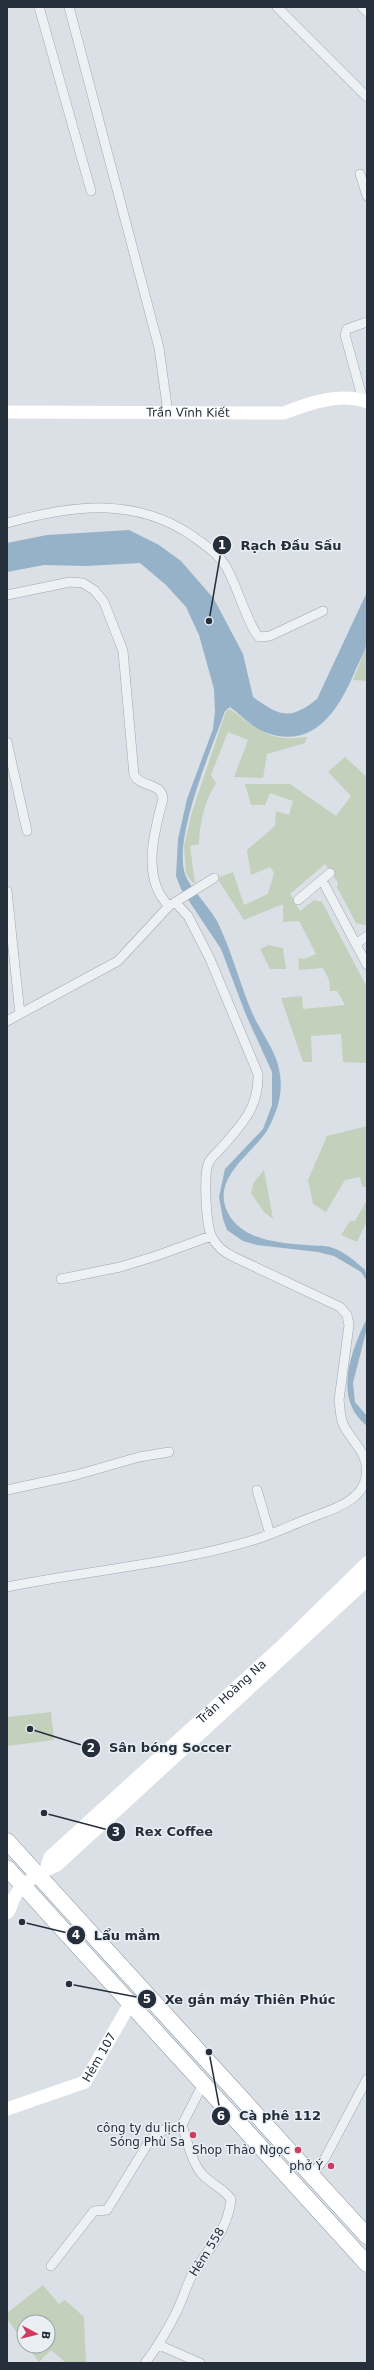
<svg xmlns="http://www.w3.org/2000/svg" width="374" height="2370" font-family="'DejaVu Sans',sans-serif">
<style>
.green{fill:#c3d0bc}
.water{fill:#95b2c8}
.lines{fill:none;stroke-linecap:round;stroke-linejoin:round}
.street-casing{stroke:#a1a7b0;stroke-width:10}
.highway-casing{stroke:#828f9d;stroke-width:17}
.street{stroke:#eef1f4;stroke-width:9}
.secondary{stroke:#fff;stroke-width:13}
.highway{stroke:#fff;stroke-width:16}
.poi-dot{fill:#d03b5e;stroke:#eaeff4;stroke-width:1.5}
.labels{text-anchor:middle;stroke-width:3;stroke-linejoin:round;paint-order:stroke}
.street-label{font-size:12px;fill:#252f3c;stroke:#eaeff4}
.poi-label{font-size:12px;fill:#252f3c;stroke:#eaeff4;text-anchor:end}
.leader{fill:none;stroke:#252f3c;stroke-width:1.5}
.callout-dot{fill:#252f3c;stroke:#eaeff4;stroke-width:1.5}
.mark-label{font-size:12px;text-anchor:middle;font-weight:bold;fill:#fff}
.callout-label{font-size:13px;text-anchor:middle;font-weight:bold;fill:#252f3c;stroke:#eaeff4;stroke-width:3;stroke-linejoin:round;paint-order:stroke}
</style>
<rect width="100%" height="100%" fill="#dbe0e6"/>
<path class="green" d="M367 645V681L353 680Z
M230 709C259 730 269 742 307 737L305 743 267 754 263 778 234 777 248 740 228 732 211 775 216 783C204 802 200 822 199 844L190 846 195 883H193L186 874 184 846 192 812 226 711Z
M345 757 367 777V923L364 925 356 923 337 887 338 883 325 864 290 894 300 911 314 900 322 902 367 987V1063L343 1062 341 1034 311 1036 312 1062H303L281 998 302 996 303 1009 345 1005 337 991H330L329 980 323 968 299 970 298 958 304 959 316 954 299 921 283 922V904L244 920 217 878 233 872 244 905 268 894 274 873 270 867 251 875 247 850 275 826 276 811 289 815 293 801 270 793 265 805H251L245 784H290L336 816 351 796 328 772Z
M269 945 283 948 286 969H270L260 949Z
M367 1126V1187H362L360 1177 345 1180 326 1212 313 1204 308 1180 327 1136Z
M264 1170 273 1219 264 1212 251 1193 254 1182Z
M367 1200V1221L357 1242 341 1235 350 1221H355Z
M51 1712 54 1740 7 1746V1717Z
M43 2285 59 2304 65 2300 84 2317 86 2363H66L51 2350 39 2362 27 2346H48V2322H24V2342L7 2319V2313Z"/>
<path class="water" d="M129 530 159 545 181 561 214 599 243 654 253 697C279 716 290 721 317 699L367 592C367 608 368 625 367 641 366 650 360 660 356 669 340 707 316 750 267 733 254 729 241 715 230 707L225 711C212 748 173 837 185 874 188 885 210 908 217 921 231 949 239 981 251 1010 260 1032 278 1052 280 1075 283 1094 277 1112 268 1129 253 1154 210 1178 228 1213 242 1240 278 1243 306 1245 313 1246 323 1245 330 1247 344 1251 355 1261 365 1270L367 1281 361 1272 334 1256 318 1252 257 1245 243 1241 227 1230 223 1219 219 1197 225 1169 263 1129 272 1105V1072L246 1015 221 949 181 889 176 876 178 839 187 799 213 729 215 711 214 689 199 635 186 607 166 585 140 563 86 566 44 565 7 572V543L47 535Z
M367 1318V1328L353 1383 355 1402 367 1416V1426C332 1399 351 1351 367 1318Z"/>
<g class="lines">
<defs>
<path id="street" d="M39 7 91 191
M69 7 159 348 168 413
M277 7 367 97
M362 7 367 12
M360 174 367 196
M363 400 345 335 347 329 367 322
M7 523C73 505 135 496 194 537 206 546 217 553 225 565 236 582 248 626 259 637L270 636 323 611
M7 595 70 582 83 583 94 590 104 602 123 651 134 775C141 788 162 782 163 799 154 832 141 879 169 906
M7 742 27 831
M322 880 367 965
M7 891 20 1014
M298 900 330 873
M356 944 367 936
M7 1021 118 961 169 906 214 878
M61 1279 120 1267 156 1256 211 1236
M7 1490 76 1475 139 1457 169 1452
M257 1490 270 1534
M7 1587C89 1570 176 1564 257 1539 275 1533 292 1525 310 1518 330 1510 362 1502 366 1477 370 1453 352 1443 343 1424 340 1416 340 1407 339 1400L349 1325 347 1315 340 1307 234 1257C224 1252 217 1247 212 1237 206 1226 203 1173 209 1162 212 1156 219 1151 223 1146 244 1122 259 1106 258 1074L210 959 188 916 175 902
M312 2174 325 2158 367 2079
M51 2266 94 2211 107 2210 150 2140 165 2129 182 2125 203 2084
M159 2345 200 2363
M145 2363C158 2347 168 2329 177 2311 183 2298 187 2284 194 2271 210 2247 228 2230 231 2199 223 2188 211 2184 202 2174 191 2161 187 2140 182 2125"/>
<path id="highway" d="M7 1841 367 2236
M7 1868 367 2264"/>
</defs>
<use href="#street" class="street-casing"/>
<use href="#highway" class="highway-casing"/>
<use href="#street" class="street"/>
<g class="secondary">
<path id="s1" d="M7 412 284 413C309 403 341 392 367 402"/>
<path id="s2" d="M46 1870 50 1857 283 1645 367 1563"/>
<path d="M7 1913C12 1908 11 1902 15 1896 24 1882 43 1871 57 1865L367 1580"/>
<path id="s3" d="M7 2109 85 2082 131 2002"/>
</g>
<use href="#highway" class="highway"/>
</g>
<g class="poi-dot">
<circle cx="193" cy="2135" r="4"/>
<circle cx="298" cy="2150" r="4"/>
<circle cx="331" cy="2166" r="4"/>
</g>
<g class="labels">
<g class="street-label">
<text dy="4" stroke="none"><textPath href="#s1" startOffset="181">Trần Vĩnh Kiết</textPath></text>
<text dy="4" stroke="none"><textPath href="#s2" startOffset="259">Trần Hoàng Na</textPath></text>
<text dy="4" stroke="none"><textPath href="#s3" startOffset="111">Hẻm 107</textPath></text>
<text transform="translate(207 2252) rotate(-58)" y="4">Hẻm 558</text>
</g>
<g class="poi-label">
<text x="185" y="2132">công ty du lịch<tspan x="185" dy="14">Sóng Phù Sa</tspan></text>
<text x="290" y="2154">Shop Thảo Ngọc</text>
<text x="323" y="2170">phở Ý</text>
</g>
</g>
<path class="leader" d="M209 621L222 545M30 1729L91 1748M44 1813L116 1832M22 1922L76 1935M69 1984L147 1999M209 2052L221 2116"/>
<g class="callout-dot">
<circle cx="209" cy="621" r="4"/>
<circle cx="30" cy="1729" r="4"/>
<circle cx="44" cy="1813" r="4"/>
<circle cx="22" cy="1922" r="4"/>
<circle cx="69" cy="1984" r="4"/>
<circle cx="209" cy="2052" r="4"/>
<circle cx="222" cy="545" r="10"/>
<circle cx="91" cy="1748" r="10"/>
<circle cx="116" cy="1832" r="10"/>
<circle cx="76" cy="1935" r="10"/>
<circle cx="147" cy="1999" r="10"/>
<circle cx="221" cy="2116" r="10"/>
</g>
<g class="mark-label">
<text x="222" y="549">1</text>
<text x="91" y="1752">2</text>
<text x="116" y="1836">3</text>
<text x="76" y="1939">4</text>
<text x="147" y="2003">5</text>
<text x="221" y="2120">6</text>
</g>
<g class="callout-label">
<text x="291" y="550">Rạch Đầu Sấu</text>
<text x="170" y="1752">Sân bóng Soccer</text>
<text x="174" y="1836">Rex Coffee</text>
<text x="127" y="1940">Lẩu mẳm</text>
<text x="250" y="2004">Xe gắn máy Thiên Phúc</text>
<text x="280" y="2120">Cà phê 112</text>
</g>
<rect width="374" height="2370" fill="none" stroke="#252f3c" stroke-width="16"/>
<g transform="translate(36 2334) rotate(97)"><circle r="19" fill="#eaeff4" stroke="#9ba2aa"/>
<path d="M0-3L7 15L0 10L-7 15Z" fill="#d03b5e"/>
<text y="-6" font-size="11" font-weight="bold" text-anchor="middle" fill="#252f3c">B</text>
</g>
</svg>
